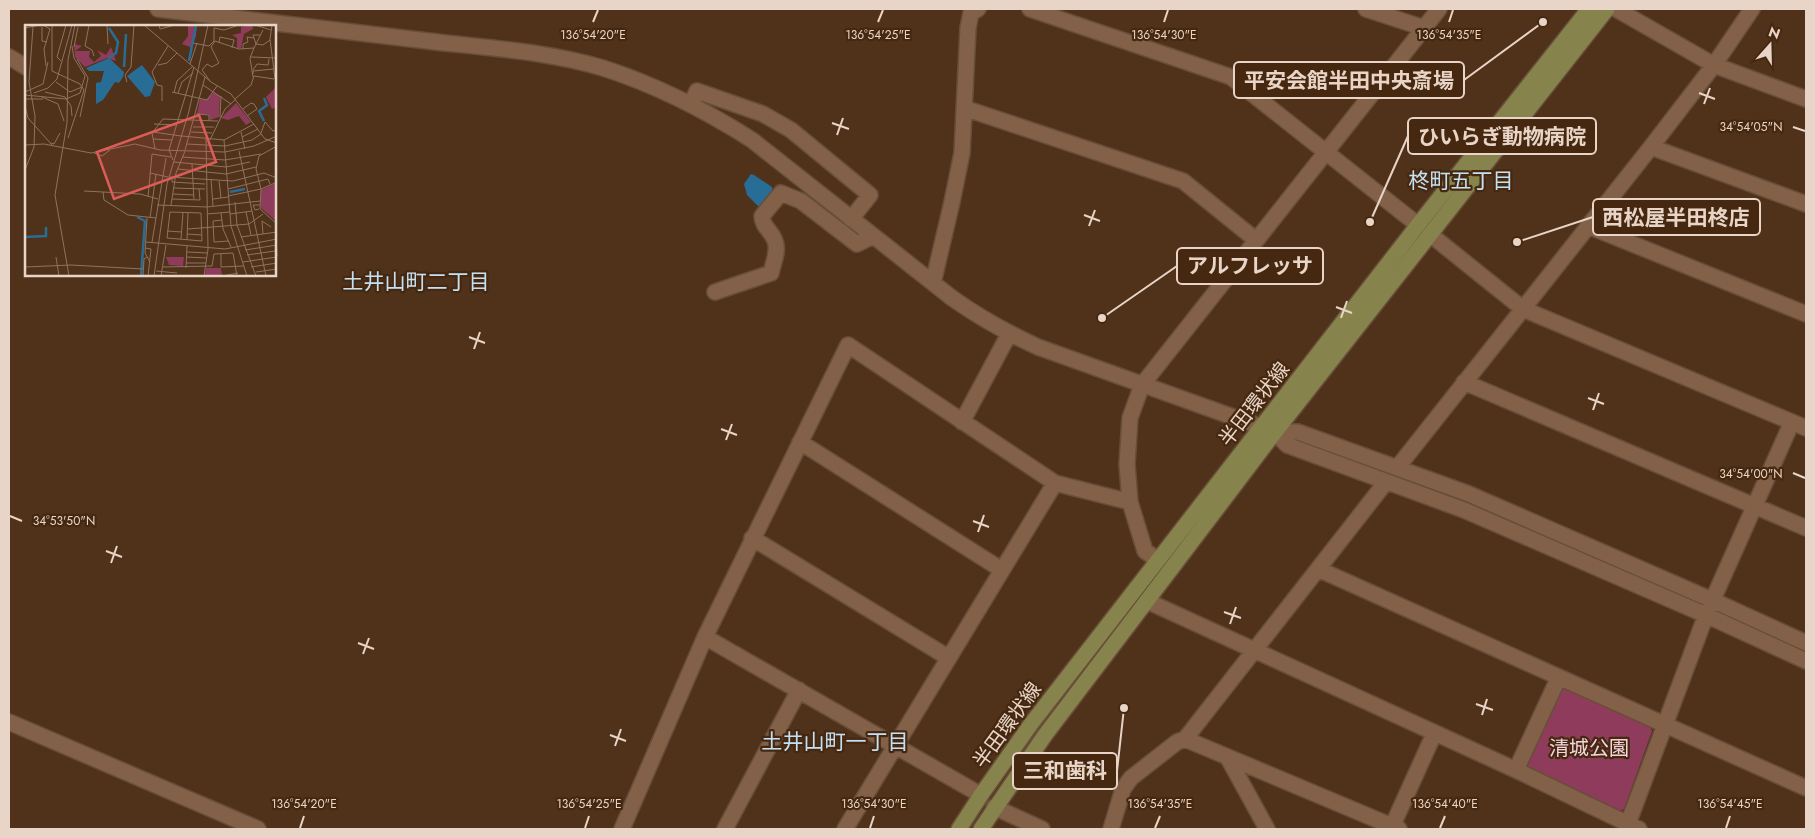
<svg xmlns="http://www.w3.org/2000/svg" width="1815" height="838" font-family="Jost,'Noto Sans JP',sans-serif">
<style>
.green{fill:#8f3c5c}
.water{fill:#286d95}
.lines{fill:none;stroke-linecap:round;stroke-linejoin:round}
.minor-casing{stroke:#674e38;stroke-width:18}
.major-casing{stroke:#674e38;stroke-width:18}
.minor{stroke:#826148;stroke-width:15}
.major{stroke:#87834c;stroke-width:15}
.ticks{fill:none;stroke:#e8d5c7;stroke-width:2}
.labels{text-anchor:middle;stroke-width:4.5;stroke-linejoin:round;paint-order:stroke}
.street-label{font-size:20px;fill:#e8d5c7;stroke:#45280f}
.park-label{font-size:20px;fill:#f3d4dd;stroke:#45280f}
.neighbourhood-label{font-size:21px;fill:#c4e0f3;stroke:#45280f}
.inset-river{fill:none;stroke:#286d95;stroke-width:2.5}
.inset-road{fill:none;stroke:#8d735f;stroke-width:1}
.view{fill:#db5c58;fill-opacity:0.15;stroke:#db5c58;stroke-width:2.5}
.inset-edge{fill:none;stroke:#e8d5c7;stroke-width:2.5}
.ticks-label{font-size:12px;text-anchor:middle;fill:#e8d5c7;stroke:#45280f;stroke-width:4.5;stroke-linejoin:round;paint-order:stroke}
.leader{fill:none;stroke:#e8d5c7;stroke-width:2}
.callout-dot{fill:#e8d5c7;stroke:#45280f;stroke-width:2}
.callout{fill:#45280f;stroke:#e8d5c7;stroke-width:2}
.callout-label{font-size:21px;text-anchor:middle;font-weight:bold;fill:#e8d5c7}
</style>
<rect width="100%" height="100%" fill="#50321a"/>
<path class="green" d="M1564 688 1650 726 1652 731 1624 809 1619 811 1527 769 1525 764 1559 691Z"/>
<path class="water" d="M751 174 754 175 772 187 773 195 760 208 747 195 744 184Z"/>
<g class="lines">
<defs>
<path id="minor" d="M158 9C248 20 338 30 428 41 486 48 547 51 603 68 656 85 705 110 752 140L952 298C979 317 1007 333 1038 347L1261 427 1275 432H1298L1469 494 1712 600 1806 643
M1030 9 1231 77 1418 225
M1366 9 1424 28
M1616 9 1714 65 1806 99
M9 57 26 67
M691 104 697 91 763 114 791 130 870 195 851 219
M964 108 1183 181 1256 240
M1651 147 1806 204
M1588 226 1806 314
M1431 235 1523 309 1806 428
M933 283 952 202 962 153 968 28 971 13 978 9
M715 292 771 273C773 264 779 250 775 241 772 231 762 227 762 216L781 193 801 201 857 244 873 236
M1464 382 1806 528
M962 422 1009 334
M1275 432 1287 445 1464 510 1706 615 1806 661
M800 442 1002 570
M1397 468 1651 147 1714 65 1752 9
M752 538 949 658
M1158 560 1145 551 1130 502 1127 464 1130 418 1142 385 1439 9
M1318 569 1806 788
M1147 601 1516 770 1639 829
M705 637 981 795
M9 722 258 829
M1185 739 1399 829
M1228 758 1267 829
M1516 770 1559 677
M994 807 1042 829
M622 829 705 637 848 345 1055 483 1130 502
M725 829 799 690
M845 829 1055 483
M1111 829 1123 789 1131 778 1177 742 1185 739 1386 482
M1391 829 1434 734
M1626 829 1706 615 1792 422"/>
<path id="major" d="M959 829 981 795 1031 724 1418 225 1589 9
M981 829 1045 735 1275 432 1607 9"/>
</defs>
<use href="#minor" class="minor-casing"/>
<use href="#major" class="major-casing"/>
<use href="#minor" class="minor"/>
<use href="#major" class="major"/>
</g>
<path class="ticks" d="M593 22 598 10M878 22 883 10M1164 22 1168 10M1449 22 1453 10M1699 93 1715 99M1704 104 1710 88M832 123 849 129M1793 127 1805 131M837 135 843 118M1084 215 1100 221M1089 226 1095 210M1336 307 1352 313M1341 318 1347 301M469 337 485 343M474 349 480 332M1588 398 1604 404M1593 410 1599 393M721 429 737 435M726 440 732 424M1793 473 1805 478M10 516 22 521M973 521 989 527M978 532 984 515M106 551 122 557M111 563 117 546M1224 612 1241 618M1230 624 1236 607M358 643 374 649M363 654 369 638M1476 704 1493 710M1482 715 1487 699M610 735 626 741M615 746 621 729M300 828 304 816M585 828 589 816M870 828 874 816M1155 828 1160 816M1440 828 1445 816M1726 828 1730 816"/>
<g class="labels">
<g class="street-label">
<text transform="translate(1254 404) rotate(-52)" y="7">半田環状線</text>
<text transform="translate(1007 725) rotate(-54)" y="7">半田環状線</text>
</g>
<g class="park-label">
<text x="1589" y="755">清城公園</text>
</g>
<g class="neighbourhood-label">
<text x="1461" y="188">柊町五丁目</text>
<text x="416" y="289">土井山町二丁目</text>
<text x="835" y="749">土井山町一丁目</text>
</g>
</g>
<g transform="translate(25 25)">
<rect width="251" height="251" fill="#50321a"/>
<path d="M172 0 171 11 165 27V22L157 19 163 11V1ZM227 0 228 4 219 9 216 23H212V13L207 10 216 8V2ZM49 19 57 21 50 26H65L64 32 69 37 76 31 72 25 81 30 86 22 91 36 82 33 60 42 50 32ZM251 62V82L247 84 241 72ZM189 67 195 71 194 92 185 95 184 89H172L175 74 181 75ZM211 78 226 97 221 100 214 91 203 95 196 93ZM251 158V196L236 183V165ZM141 232H159L158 241 144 240ZM181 243H196L197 251H180Z" fill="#8f3c5c"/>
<path d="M84 33 99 47 98 52 94 58 90 57 78 75 71 79V58L76 57 79 46H64L61 43ZM117 40 130 57 125 71 120 72 102 51Z" fill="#286d95"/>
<path class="inset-river" d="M84 3 93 17 91 28 84 33M164 36 171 0M99 42 101 9M239 73 242 80 234 86 239 96M205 167 220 164M112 192 120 196 116 251M0 212 21 211V202"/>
<path class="inset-road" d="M18 0 25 4 19 24 21 41M21 0H62M64 0 60 21 67 25 69 31M82 0 83 19M119 0 186 57 206 69 240 114 252 118M134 0 135 4 150 0M230 0 246 5M247 0 245 14 250 54M27 1V46L55 59 59 65 43 113M17 2V16L22 17M0 3 15 0M194 17 195 12 209 15 207 23M168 18 184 21 189 16V3L199 5 214 0M231 19 228 10H235M231 19 238 5M49 22 53 2M218 24V19L223 17 222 12 229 13M226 32 252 33M52 34 63 53 55 92M36 36 32 32 41 0M165 39 172 18M133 40 142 38 152 28M228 45 232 39 243 40 244 34M228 49V46L249 44M228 52 225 33 229 23M185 56 177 45 182 39 187 42 194 38 186 22 190 16 214 24 229 23 231 19 238 20 245 15M31 57 45 67 57 62M102 57 100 50 106 42 109 0M178 60 206 79M0 67 18 59 23 37M20 67 40 72 46 81 47 91M147 67 182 75 192 61M9 68 23 63 32 54 47 0M149 68 152 56 168 41M153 68 157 57 168 48M0 70 41 74 55 68 60 51 49 33 47 21M17 72 33 79 39 96M0 74H18M210 74 226 60 229 51 249 54M137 76V61L132 60 127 47 143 21M0 81 3 93 27 120M218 84 226 78 229 79 232 84 222 91M171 89 184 90V96M195 92 196 71M129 99 152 100M168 102H189M128 107 156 111M166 107 187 108M216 107 220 124M236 108 240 97 248 106 252 105M157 111 199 115 229 99M217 112 233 104M128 114 147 115M185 115 200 84 210 75M199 115 206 201 222 251M26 118 29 119 35 108M162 119 200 121 227 115 236 109M0 120 19 119 66 128 110 119 135 125 200 127 229 121 252 111M252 121 234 131 231 144 236 164 235 184 252 199M130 124 127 108 138 94 193 96M160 125 180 52M214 126 241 251M69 128 77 131 85 125M157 132 200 135 236 129M148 135 144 125 169 42M149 137 201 142 225 137M167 139 169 175M153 144 201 149 231 142M0 145 9 122 10 91 4 57 8 2M125 148 143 152M144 152 208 156 239 148 252 153M147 152V157L180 159M186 154 188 181M194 156 196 173M148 163 180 164M203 164 243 154 245 159M59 166 115 169 133 174M78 167 79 175 103 190 131 193M148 169 169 170M203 171 236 164 252 157M123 172 127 129 146 132M147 174 175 175 174 164M188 174 203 172M210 177 212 200 231 251M132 180 182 182 235 176M146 180 151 148 160 126M234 184 230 185 228 180H235M145 187 176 188 177 216 142 213ZM221 187 226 210M196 188 198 204 206 222M182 189 205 187M205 189 227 186M122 193 120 228 125 237M125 193 131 149M197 195 188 196 189 217 204 216M163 204 224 199 238 189M142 206 157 207M162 209 177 210M238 209 237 196 246 202M216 212 252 207M156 214 158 187M251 214 252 231M162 215 163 187M121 217 200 224 252 214M127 217 141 133M120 223 126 224 123 251M220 225 252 220M162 227 183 228M196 229V242L219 241M222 230 250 226M31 232 34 251M161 232 182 233M218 237 252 232M161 238H181M0 242 46 240 118 244M138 242 187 241 189 229 208 228 212 251M226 242 252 238M161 243 162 221M131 246 152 248M231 247 252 244M44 251 30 170 42 98 43 35 50 0M118 251 119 234 122 232M129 251 142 159 164 86 183 0M136 251 141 220M179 251 183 224 181 114M197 251 213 248"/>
<path class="view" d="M174 90 191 137 89 174 72 127Z"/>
<rect width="251" height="251" class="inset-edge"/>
</g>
<g class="ticks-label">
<text x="878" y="39">136°54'25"E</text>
<text x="1449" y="39">136°54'35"E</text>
<text x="593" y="39">136°54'20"E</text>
<text x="1164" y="39">136°54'30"E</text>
<text x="1751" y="131">34°54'05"N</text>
<text x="1751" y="478">34°54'00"N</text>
<text x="64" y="525">34°53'50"N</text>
<text x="304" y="808">136°54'20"E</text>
<text x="589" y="808">136°54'25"E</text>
<text x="874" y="808">136°54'30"E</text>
<text x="1160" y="808">136°54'35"E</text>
<text x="1445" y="808">136°54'40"E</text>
<text x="1730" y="808">136°54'45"E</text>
</g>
<path class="leader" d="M1543 22L1464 80M1370 222L1408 136M1517 242L1593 217M1102 318L1177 266M1124 708L1117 771"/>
<g class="callout-dot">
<circle cx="1543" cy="22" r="5"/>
<circle cx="1370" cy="222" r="5"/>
<circle cx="1517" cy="242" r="5"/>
<circle cx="1102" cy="318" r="5"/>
<circle cx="1124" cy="708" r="5"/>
</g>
<g class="callout">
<rect x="1234" y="62" width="230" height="36" rx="5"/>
<rect x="1408" y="118" width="188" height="36" rx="5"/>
<rect x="1593" y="199" width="167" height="36" rx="5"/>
<rect x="1177" y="248" width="146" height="36" rx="5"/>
<rect x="1013" y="753" width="104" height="36" rx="5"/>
</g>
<g class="callout-label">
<text x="1349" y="88">平安会館半田中央斎場</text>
<text x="1502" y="144">ひいらぎ動物病院</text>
<text x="1676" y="225">西松屋半田柊店</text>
<text x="1250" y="273">アルフレッサ</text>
<text x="1065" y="778">三和歯科</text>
</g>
<rect width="1815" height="838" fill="none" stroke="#e8d5c7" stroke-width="20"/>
<g transform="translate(1770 45) rotate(20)" stroke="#45280f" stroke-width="4" paint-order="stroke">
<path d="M0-4L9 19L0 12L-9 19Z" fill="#e8d5c7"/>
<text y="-8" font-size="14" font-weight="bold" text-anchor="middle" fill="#e8d5c7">N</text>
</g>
</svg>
